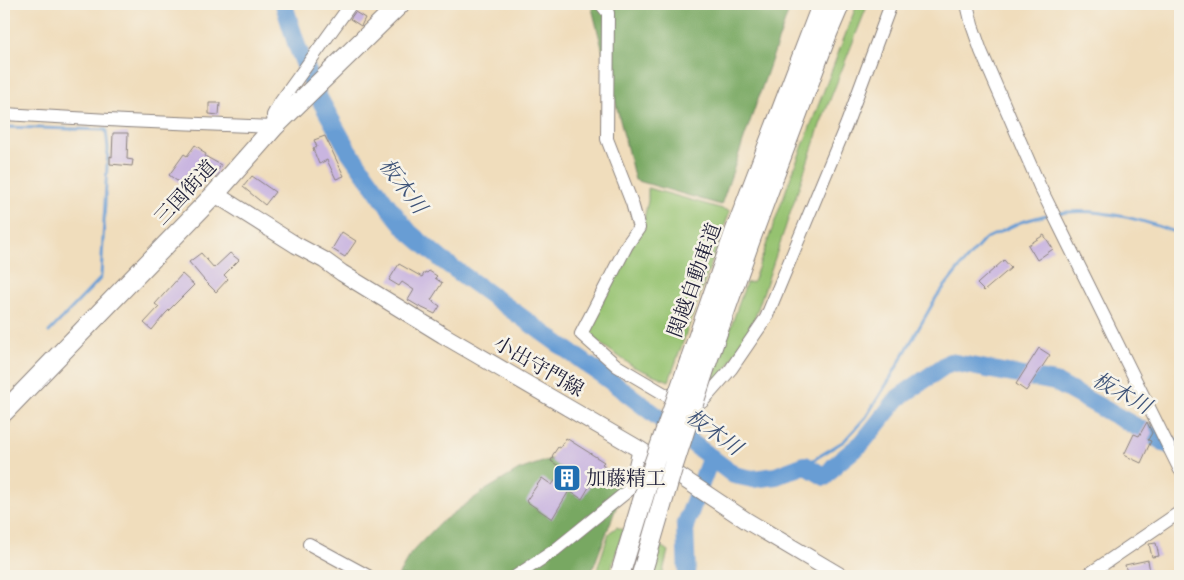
<svg xmlns="http://www.w3.org/2000/svg" width="1184" height="580" font-family="'Libre Bodoni','Noto Serif JP',serif">
<style>
.green{fill:#95c270;stroke:#5c7256}
.forest{fill:#78a862;stroke:#4d654e}
.lines{fill:none;stroke-linecap:round;stroke-linejoin:round}
.stream{stroke:#689dd4;stroke-width:3}
.river{stroke:#689dd4;stroke-width:18}
.building{fill:#c9b5e0}
.minor-casing{stroke:#89807c;stroke-width:14}
.major-casing{stroke:#89807c;stroke-width:18}
.highway-casing{stroke:#89807c;stroke-width:21}
.minor{stroke:#fff;stroke-width:12}
.major{stroke:#fff;stroke-width:16}
.highway{stroke:#fff;stroke-width:19}
.highway-bridge-casing{stroke:#89807c;stroke-width:21;stroke-linecap:butt}
.highway-bridge{stroke:#fff;stroke-width:19}
.labels{text-anchor:middle;stroke-width:5;stroke-linejoin:round;paint-order:stroke}
.street-label{font-size:20px;fill:#22223b;stroke:#f7f3e8}
.poi-label{font-size:20px;fill:#22223b;stroke:#f7f3e8;text-anchor:start}
.water-label{font-size:21px;font-style:italic;fill:#3e5378;stroke:#f7f3e8}
</style>
<rect width="100%" height="100%" fill="#f7f3e8"/>
<filter id="ink" filterUnits="userSpaceOnUse"><feTurbulence type="fractalNoise" baseFrequency=".02" numOctaves="2"/><feDisplacementMap in="SourceGraphic" scale="10" xChannelSelector="R" yChannelSelector="G"/><feConvolveMatrix kernelMatrix="1 2 1 2 8 2 1 2 1" color-interpolation-filters="sRGB"/></filter>
<filter id="wash" filterUnits="userSpaceOnUse"><feTurbulence type="fractalNoise" baseFrequency=".0096" numOctaves="4" result="noise"/><feDisplacementMap in="SourceGraphic" scale="20" xChannelSelector="R" yChannelSelector="G"/><feGaussianBlur stdDeviation="1.12" result="paint"/><feColorMatrix in="noise" values="0 0 0 0 0 0 0 0 0 0 0 0 0 0 0 0 0 1.4 0 .05"/><feComposite in="paint" operator="in"/></filter>
<g filter="url(#wash)">
<rect width="100%" height="100%" fill="#f0ddbc"/>
<path class="green" d="M857 4H868L820 125 754 320 722 377 711 385 746 283 753 282 789 182Z
M648 188 730 211 669 381 634 367 585 333 642 228 648 201Z
M617 527 623 530 609 576H595L609 533Z
M661 546 668 551 662 576H653Z"/>
<path class="forest" d="M591 4H791L721 205 635 180Z
M551 459H582L608 473 624 487 590 576H398L411 553 440 523 484 491 519 470Z"/>
<g class="lines">
<path class="stream" d="M4 127 106 130 108 148 101 276 99 280 49 332
M1057 213C1098 207 1142 219 1180 234
M805 465 844 441 866 417 888 382 937 296 961 266 985 239 1021 222 1050 214"/>
<path class="river" d="M284 4 285 8 297 46 318 96 348 150 388 206 409 232 442 260 620 388 734 475 753 479 776 476 805 465 825 477 835 465 862 443 898 398 950 362 1055 382 1180 451
M687 576 685 526 711 457"/>
</g>
<g id="blocks">
<path class="building" d="M355 12 365 18 361 26 350 19Z
M209 103H220L219 115 209 114Z
M113 133H128L127 159 133 160 132 166 110 164V156L112 157Z
M325 136 344 176 336 179 327 160 319 164 313 149 317 147 314 140Z
M195 145 202 150 201 151 206 154 205 156 221 165 214 177 197 165 191 175 188 173 181 184 169 175 184 154 187 156Z
M252 176 275 192 265 205 243 187Z
M342 232 356 241 345 257 332 249Z
M1044 235 1053 249 1037 260 1028 245Z
M201 253 214 268 230 253 239 260 224 275 228 279 216 292 204 280 189 262Z
M1004 260 1011 268 984 291 977 284Z
M399 264 422 277 425 272 427 273 429 271 437 276 435 278 442 283 431 300 440 306 435 314 418 306 408 300 414 290 402 282 399 286 389 280Z
M182 274 194 285 165 314 152 330 144 323 159 307 155 304Z
M1039 348 1050 355 1026 391 1016 384Z
M1147 422 1152 433 1148 440 1151 441 1141 463 1124 455 1134 434 1139 436Z
M566 438 604 462 602 464 605 466 598 478 595 477 582 499 569 491 552 519 526 501 542 478 552 485 563 469 551 461 553 457 552 456 558 447 560 448Z
M1156 543 1159 556 1152 557 1149 544Z
M1148 560 1150 572 1144 573V576H1128L1125 565Z"/>
</g>
</g>
<g filter="url(#ink)">
<use href="#blocks" fill-opacity="0" stroke="#89807c" stroke-width="1"/>
<g class="lines">
<defs>
<path id="minor" d="M601 4 608 13 607 139 632 203 639 228 627 245 581 334 617 366 673 399 702 402 731 369 766 318 847 123 891 4
M967 4 972 25 981 51 1040 187 1180 470
M4 114 126 121 274 127 273 115 279 104 351 4
M309 544 368 576
M516 576 555 550 629 490 639 449
M1086 576 1180 512"/>
<path id="major" d="M215 194 296 245 324 260 342 273 443 335 639 449 747 521 840 576"/>
<path id="highway" d="M690 360 734 234 822 4
M706 365 751 238 828 32 840 4
M4 412 215 194 274 127 400 4"/>
</defs>
<use href="#minor" class="minor-casing"/>
<use href="#major" class="major-casing"/>
<use href="#highway" class="highway-casing"/>
<use href="#minor" class="minor"/>
<use href="#major" class="major"/>
<use href="#highway" class="highway"/>
<defs>
<path id="highway-bridge" d="M621 571 653 466 690 360
M641 576 672 470 706 365"/>
</defs>
<use href="#highway-bridge" class="highway-bridge-casing"/>
<use href="#highway-bridge" class="highway-bridge"/>
</g>
</g>
<defs>
<symbol id="building-square" viewBox="-11 -11 22 22"><rect x="-9" y="-9" width="18" height="18" rx="4" fill="#1f6fb2" stroke="#f7f3e8"/><path d="M-4-6H4V6H1V3H-1V6H-4ZM-2.5-4.3h1.7v1.8h-1.7ZM.8-4.3h1.7v1.8H.8ZM-2.5-1h1.7V.8h-1.7ZM.8-1h1.7V.8H.8Z" fill="#fff"/></symbol>
</defs>
<g fill-rule="evenodd">
<use href="#building-square" x="551" y="462" width="32" height="32"/>
</g>
<g class="labels">
<g class="street-label">
<text transform="translate(185 192) rotate(-47)" y="7">三国街道</text>
<text transform="translate(694 280) rotate(-70)" y="7">関越自動車道</text>
<text transform="translate(539 366) rotate(30)" y="7">小出守門線</text>
</g>
<g class="poi-label">
<text x="586" y="485">加藤精工</text>
</g>
<g class="water-label">
<text transform="translate(403 186) rotate(53)" y="7">板木川</text>
<text transform="translate(1122 393) rotate(29)" y="7">板木川</text>
<text transform="translate(714 432) rotate(36)" y="7">板木川</text>
</g>
</g>
<rect width="1184" height="580" fill="none" stroke="#f7f3e8" stroke-width="20"/>
</svg>
